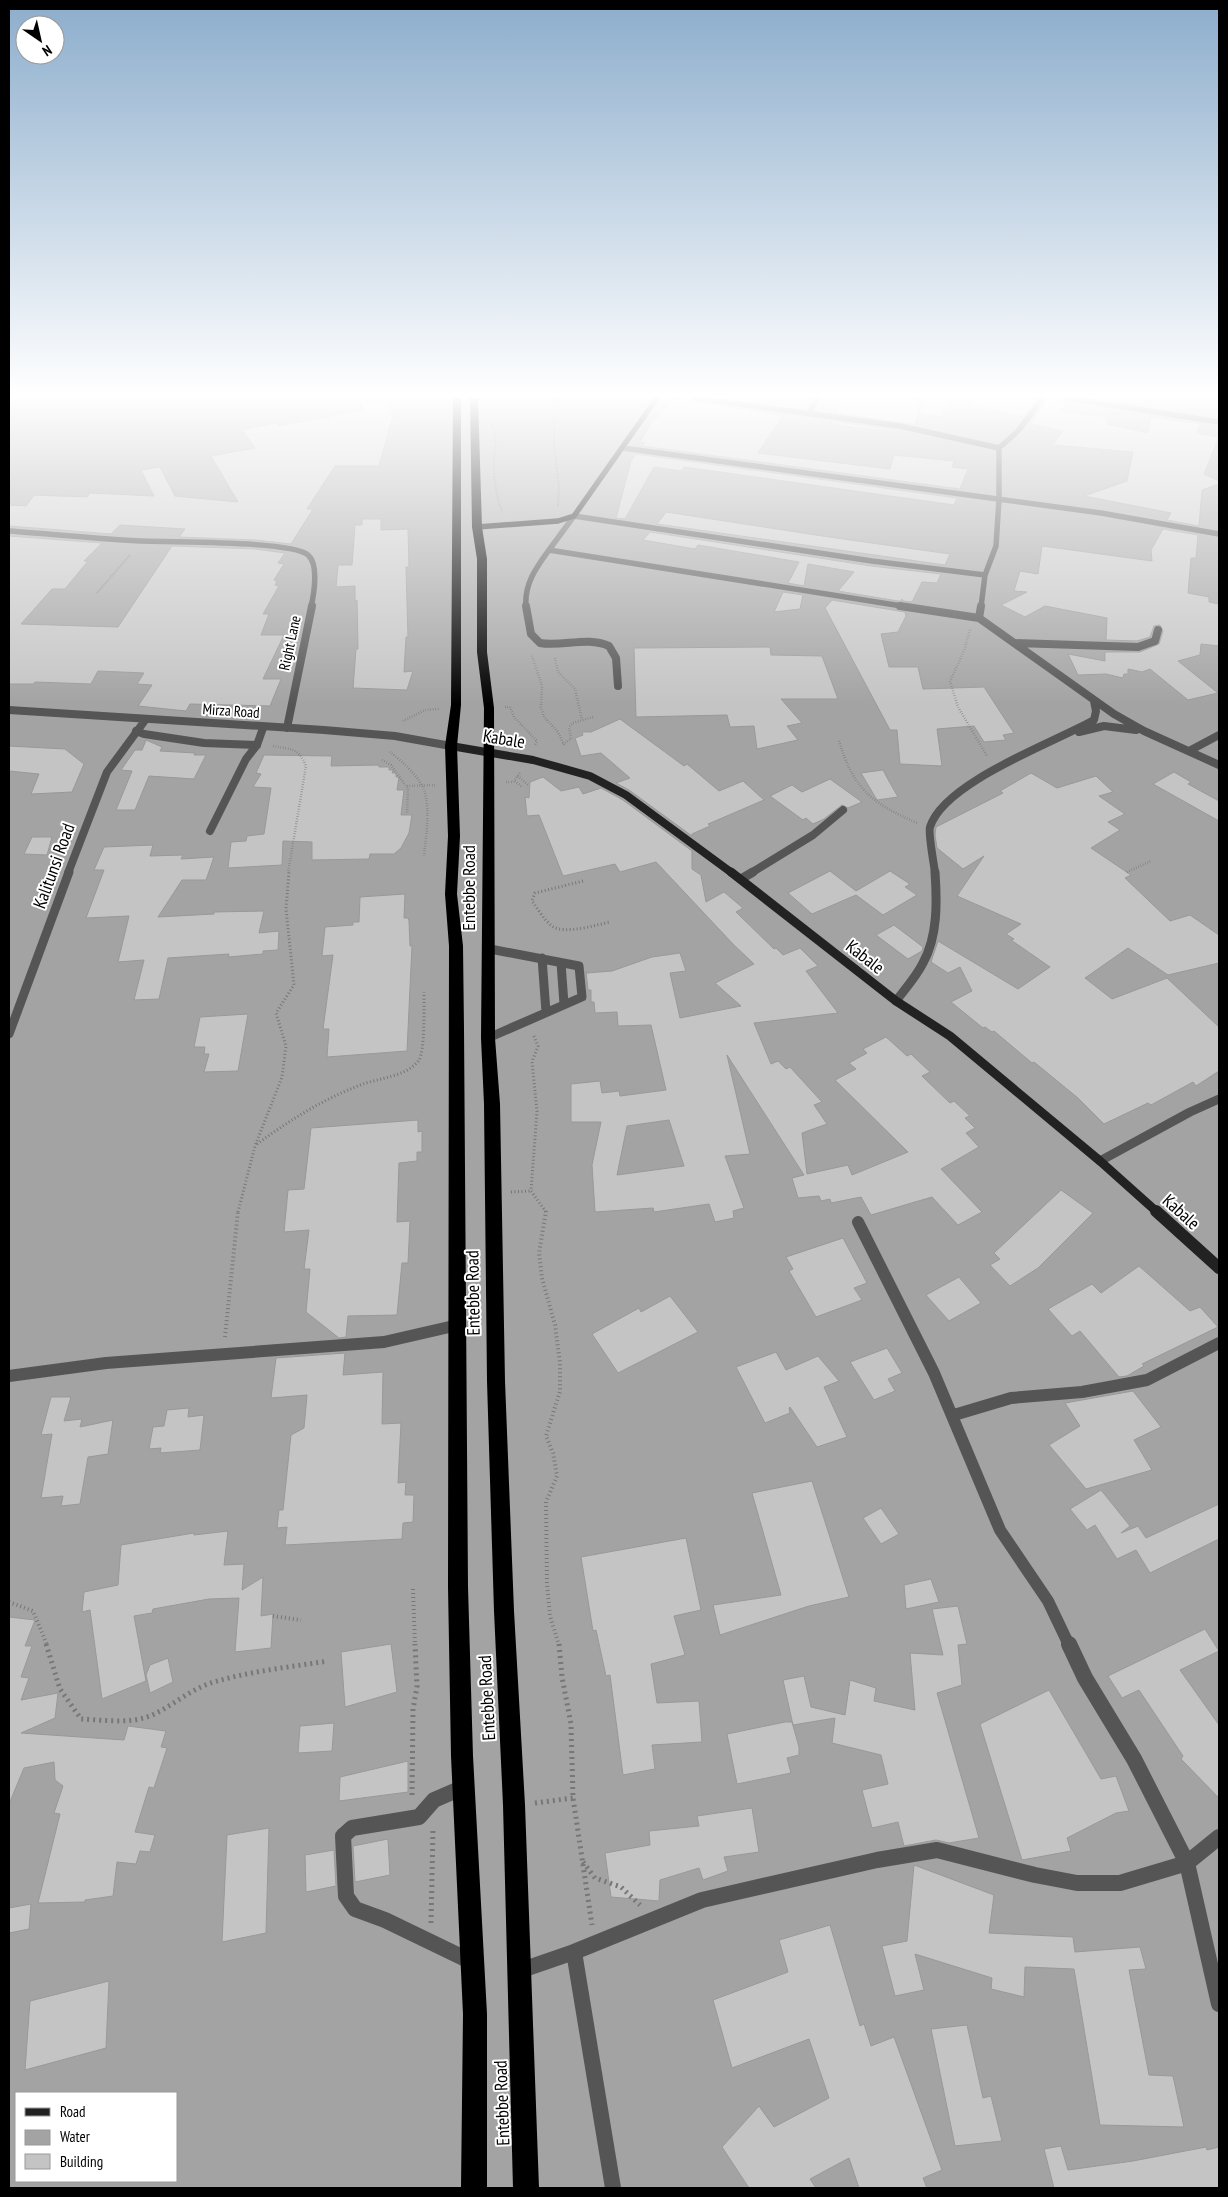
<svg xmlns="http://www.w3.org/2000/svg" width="1228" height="2197" font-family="'PT Sans Narrow',sans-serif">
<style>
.water{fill:#a3a3a3;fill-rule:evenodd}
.building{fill:#c4c4c4;stroke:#999;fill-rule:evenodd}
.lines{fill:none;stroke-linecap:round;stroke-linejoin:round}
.path-far4{stroke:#777;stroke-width:2;stroke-dasharray:0.5 1;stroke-linecap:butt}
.path-far3{stroke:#777;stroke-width:2.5;stroke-dasharray:0.5 2;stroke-linecap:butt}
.path-far2{stroke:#777;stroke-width:3;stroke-dasharray:1 2.5;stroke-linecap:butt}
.path-far1{stroke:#777;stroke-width:4;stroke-dasharray:1 3;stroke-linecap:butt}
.path{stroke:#777;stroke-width:5;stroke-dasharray:2 4;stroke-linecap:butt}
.lane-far2{stroke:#555;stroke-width:8}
.lane-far1{stroke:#555;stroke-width:9}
.lane{stroke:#555;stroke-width:16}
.street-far4{stroke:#555;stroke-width:5.5}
.street-far3{stroke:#555;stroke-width:8}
.street-far2{stroke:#555;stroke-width:9}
.street-far1{stroke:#555;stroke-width:12}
.street{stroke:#555;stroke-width:16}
.secondary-far3{stroke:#222;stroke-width:5.5}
.secondary-far2{stroke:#222;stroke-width:8}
.secondary-far1{stroke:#222;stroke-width:9}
.secondary{stroke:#222;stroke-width:12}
.highway{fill:#000;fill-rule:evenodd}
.labels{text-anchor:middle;stroke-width:4;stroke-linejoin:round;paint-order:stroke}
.far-street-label{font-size:15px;fill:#000;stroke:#fff}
.street-label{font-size:18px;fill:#000;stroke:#fff}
</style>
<rect width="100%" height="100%" fill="#fff"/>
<path class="water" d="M9 398H1219V2188H9ZM16 2093H176V2181H16Z"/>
<path class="building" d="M843 398H903L921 400 915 425 836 413Z
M928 398H952L942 417 919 414Z
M974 398H1037L1023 417 973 406Z
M1048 398 1068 403 1060 411 1108 417 1107 424 1148 433 1151 417 1200 424 1197 433 1219 437 1204 474 1219 481V484L1202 490 1199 526 1167 520 1171 513 1084 496 1127 481 1133 452 1053 445 1063 431 1031 424Z
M675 399 783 415 758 453 890 469 894 455 954 461 952 467 968 469 960 489 642 446 645 443 640 442 652 422Z
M389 401 393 415 379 466H335L307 509H313L291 544 256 540 179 537 185 529 120 525 111 534 9 526V505L26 506 34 495 87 497 90 493 154 496 141 470 160 467 175 496 238 502 211 456 255 448 242 430 276 423 279 426 363 410 361 403Z
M832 421 899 431 913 434 853 427 831 423Z
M636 454 957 498 954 505 684 467 681 471 654 467 625 519 616 518 631 461Z
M666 512 829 537 950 554 945 565 657 524Z
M362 519H381V530L408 529 409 567H406L408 637H406L404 672 413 671 407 690 353 688 356 649H358L357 600 355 601V586L336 587 338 565H352L355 525H362Z
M1163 529 1198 535 1196 558H1191L1188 593 1209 597V602L1219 604V646L1201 644 1200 655 1178 661 1218 693 1188 700 1150 669 1142 672 1128 669V674H1124L1123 678 1106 674 1078 675 1068 654 1105 661V652H1140L1159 644 1163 631 1160 625 1154 626 1150 637 1137 641 1106 640 1107 618 1045 606 1025 617 1001 605 1027 592 1014 591 1020 571 1038 574 1042 546 1152 561 1151 550Z
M650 532 871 566 941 574 937 583 922 582 912 602 903 601 902 599V601H898L838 591 854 572 808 564 804 586 788 583 799 562 698 545 695 549 643 540Z
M9 536 102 543 84 561H88L65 589H52L21 624 118 627 172 546 255 549 285 553 278 563 284 564 274 580 277 581 275 585 279 586 263 614H269L261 635H284L263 679H281L270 706 190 704 186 711 138 706 152 685 137 684 144 673 98 671 91 684 35 682 33 684H9Z
M783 592 803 595 800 609 774 612Z
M832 600 905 612 906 616 898 632 881 634 889 667H918L923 689 984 687 1014 733 1003 735 1006 740 984 742 974 726 937 729 942 766 900 764 897 730H890L825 608Z
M770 647 771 655 822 656 838 699H781L802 723 787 726 798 740 757 749 754 726 730 727 727 715 636 717 634 648Z
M620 719 684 766 687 764 719 791 743 781 764 800 708 824 710 826 692 834V836L629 790 616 783 630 778 601 753 581 756 575 738 583 735 582 732H591Z
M146 740 162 747 160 751 195 753 194 755H206L194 779 149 776 135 810H116L132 771 121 770 135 750H142Z
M9 746 65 749 84 764 72 792 31 794 39 774 9 771Z
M264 755 332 756 331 766 379 765V767H389V770H393L392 773H396V777H399L397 790H404L401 815H412L409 833 401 848 394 854H370L369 859 312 860V842L283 841 282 865 228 868 231 842 246 841 247 836 264 834 271 788 253 787 261 774 256 773Z
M883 770 890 783 898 797 877 800 861 773Z
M1174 772 1191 782 1188 784 1219 801V821L1153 784Z
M1031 773 1057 788 1096 776 1113 792 1099 796 1125 814 1108 822 1120 830 1091 848 1131 875 1125 878 1170 921 1190 915 1219 935V963L1168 975 1128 948 1085 978 1112 999 1167 978 1219 1027V1071L1196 1086 1193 1082 1151 1105 1148 1103 1104 1124 1078 1098 1034 1062 1032 1063 994 1031 992 1032 985 1027 983 1028 951 1002 972 991 960 967 948 973 931 962 938 941 1018 989 1050 967 1011 940 1014 939 1006 934 1021 924 957 896 984 856 963 869 937 848 935 835 936 827 1003 793 1000 791Z
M543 777 561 791 579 787 583 794 601 788 623 800 692 851V869L701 875 706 902 724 892 743 908 736 912 774 949 776 948 783 955 800 948 818 966 806 971 838 1013 754 1023 771 1064 778 1061 786 1069 790 1067 822 1102 814 1105 827 1124 802 1133 807 1174 848 1165 852 1175 908 1152 835 1080 856 1069 849 1063 867 1053 863 1049 886 1037 907 1056 911 1054 930 1072 922 1076 950 1103 954 1101 970 1116 965 1118 975 1128 966 1133 979 1147 941 1169 982 1212 958 1225 932 1197 871 1215 861 1197 831 1203 830 1199 821 1201 819 1196 798 1198 792 1178 804 1175 727 1055 750 1154 725 1156 744 1208 733 1211 734 1218 715 1222 709 1204 654 1212 653 1208 595 1212 592 1165 601 1122H571V1084L600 1081 602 1093 619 1091 620 1096 666 1090 651 1025 618 1026 617 1012 595 1013 594 1002H591V990H588L586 971 587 973 612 971 652 957 680 953 686 971 670 973 680 1018 741 1006 715 983 754 964 733 944 656 862 620 872 615 864 563 876 539 815 527 816 525 797 529 798 530 782ZM669 1120 684 1166 617 1175 627 1126Z
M830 779 862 802 848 808 842 805 824 819 813 824 806 818 803 820 770 796 792 785 802 792Z
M32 837H52L47 855 24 854Z
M153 845 150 856 183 855 181 859 214 857 206 880H182L158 917 214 914V912L264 911 259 933 279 931 278 950 263 951V954L228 957 229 954 168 958 159 999 134 1000 144 960 118 962 129 916 86 918 104 870H94L104 847Z
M830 871 856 891 890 871 910 884 905 887 917 895 883 915 856 895 812 914 788 893Z
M405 894 404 918H408L409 921 410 946H412L407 1051 327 1057 329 1029H323L333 955 322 956 325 927 353 925V922H359L360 897Z
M894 925 923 947 922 951 908 959 876 935Z
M248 1014 238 1071 204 1072 209 1054H204L205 1047H194L200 1017Z
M418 1120V1132L422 1131V1152H417V1161L399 1163 397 1222 410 1221 408 1263H402L397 1315 348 1316 346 1337 339 1338 306 1312 310 1269H304L309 1230 284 1232 288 1190 304 1189 311 1128Z
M1061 1190 1093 1213 1038 1268 1010 1286 990 1265 1000 1259 994 1253Z
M843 1238 867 1283 854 1288 862 1300 816 1317 789 1271 793 1269 786 1257Z
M1139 1266 1190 1311 1200 1307 1218 1327 1142 1364 1144 1366 1127 1376 1119 1377 1080 1331 1072 1336 1048 1309 1092 1284 1101 1293Z
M959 1277 981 1303 949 1321 926 1295Z
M670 1296 698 1332 618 1373 592 1334 639 1308 641 1312Z
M887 1348 902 1373 888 1379 895 1391 874 1400 850 1362Z
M776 1352 786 1370 818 1356 839 1381 824 1387 847 1437 817 1447 790 1407 789 1408 790 1413 765 1423 736 1367Z
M345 1353 343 1375 383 1372 382 1424 401 1423 398 1483 406 1482 405 1495H414L413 1522 403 1523 402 1539 285 1545 287 1527 277 1528 279 1510H283L291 1435 304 1428 307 1395 271 1398 276 1358Z
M1133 1391 1161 1427 1134 1440 1152 1470 1086 1489 1049 1445 1080 1426 1065 1403Z
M51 1397H71L64 1421 82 1419 80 1427 113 1420 108 1454 88 1457 80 1504 61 1506 63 1496 41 1498 52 1434 41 1435Z
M189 1408 188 1417 204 1415 200 1450 160 1453 161 1448 149 1449 153 1427 164 1426 167 1410Z
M812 1481 849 1597 809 1606 720 1635 713 1605 781 1595 752 1493Z
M1101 1490 1130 1526 1121 1533 1138 1526 1146 1538 1219 1504V1539L1150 1573 1136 1550 1117 1559 1095 1525 1087 1530 1070 1509Z
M881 1508 899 1534 881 1544 863 1518Z
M228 1531 224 1565 244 1564 242 1590 263 1577 261 1616 273 1614 271 1648 235 1652 239 1598 209 1599 153 1609 152 1613 134 1616 146 1681 102 1699 90 1610 82 1612 84 1592 118 1585 121 1545 194 1533V1535Z
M686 1538 701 1610 674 1616 685 1655 651 1664 657 1703 699 1701 702 1742 652 1745 655 1769 623 1775 610 1675 606 1676 596 1630 593 1631 581 1557Z
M931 1579 939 1602 906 1609 904 1585Z
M958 1606 967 1644 958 1645 962 1685 937 1693 979 1838 949 1843 936 1840 904 1846 898 1822 872 1828 862 1790 888 1784 881 1755 832 1743 835 1718 793 1725 783 1680 804 1676 811 1707 845 1715 850 1680 876 1688 874 1701 915 1710 910 1653 943 1655 932 1609Z
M9 1617 35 1620 25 1646H32L21 1677 29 1678 21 1700 58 1693 55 1718 21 1733 124 1740 128 1726 166 1731 161 1747 167 1748 154 1788 149 1787 135 1832 155 1835 150 1852 140 1851 136 1864 117 1862 113 1896 85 1900V1902L38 1903 60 1814 54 1813 63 1786 55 1780 54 1762 24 1768 9 1804Z
M1205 1629 1219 1651 1180 1670 1219 1725V1798L1181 1759 1183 1756 1139 1690 1122 1698 1108 1676Z
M391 1644 397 1692 345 1707 341 1652Z
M168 1658 173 1682 150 1693 146 1675 150 1665Z
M1049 1690 1101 1779 1116 1776 1129 1811 1116 1813 1067 1838 1071 1851 1022 1860 980 1724Z
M785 1722H792L799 1747V1755L787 1758 791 1773 737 1784 727 1734Z
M334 1723 332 1751 298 1753 300 1726Z
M408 1761V1792L339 1801 340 1777Z
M752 1808 759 1852 724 1857 728 1871 703 1880 699 1868 660 1880 659 1901 611 1897 605 1853 650 1845 649 1831 699 1826 697 1816Z
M269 1828 266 1933 222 1942 227 1835Z
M388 1839 390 1875 355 1882 353 1846Z
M334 1850 336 1886 306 1892 305 1855Z
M914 1865 994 1895 989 1933 1073 1937 1075 1952 1140 1947 1146 1969 1129 1970 1149 2075 1173 2076 1184 2127 1100 2125 1074 1969 1025 1967 1024 1997 991 1989 992 1978 915 1954 924 1990 895 1996 882 1946 907 1941Z
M31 1904 29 1929 9 1933V1908Z
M830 1925 860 2026 864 2024 871 2046 894 2037 942 2170 923 2178 927 2188H859L849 2158 810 2179 816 2188H749L722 2147 759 2106 774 2127 829 2098 809 2039 732 2068 713 2000 788 1972 779 1940Z
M109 1981 106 2048 25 2070 30 2001Z
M967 2025 983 2098 991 2096 1002 2141 955 2146 931 2029Z
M1061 2146 1068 2170 1133 2161 1206 2147 1207 2150 1219 2147V2188H1054L1044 2149Z"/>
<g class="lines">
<path class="path-far4" d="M554 398V446L559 487 558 507
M491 421C499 439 493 453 494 472 495 486 497 498 502 511
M97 593 130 555"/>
<path class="path-far3" d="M970 630 964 651 950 681 958 707 987 756
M532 656 542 686 541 707 544 717 558 732 564 745
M555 658 558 672 575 689 582 720
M505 707H510L514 717 537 741 535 745
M403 721 425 710 439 709
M839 741C854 790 872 803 917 823
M563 744 571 739 569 727 573 723 593 717
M273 746C292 750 298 747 306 766L288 873
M390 752C402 761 421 778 425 793 430 813 426 836 424 856
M382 760 391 765 408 789 407 814
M518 776 528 785
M515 781 522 787
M506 782H513L520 773
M407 786 437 785
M1127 872 1151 861"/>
<path class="path-far2" d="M583 881 535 893 532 901C538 909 544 920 552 926 564 935 596 925 610 922
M534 1036 538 1046 532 1062 537 1111 531 1191 546 1212
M257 1144C290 1120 325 1098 363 1084 380 1078 408 1076 419 1060 425 1050 424 1006 424 992
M511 1192 531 1191
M238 1212 255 1146 282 1077 286 1046 276 1013 294 985 286 909 289 872"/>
<path class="path-far1" d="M546 1211 539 1253 542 1278 555 1325 560 1363V1391L546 1436 553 1453 557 1476 546 1502 547 1584 550 1616 559 1645
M225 1337 238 1211
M413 1589 415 1645
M9 1602 33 1611 47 1645
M273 1616 301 1620"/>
<path class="path" d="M46 1644 60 1689 81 1719C103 1720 129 1724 150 1716 173 1706 190 1689 214 1682 251 1671 290 1667 328 1661
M559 1644 562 1677 571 1724 573 1798 592 1925
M412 1795 413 1709 417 1687 415 1644
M535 1803 573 1798
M583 1862 595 1878 621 1887 640 1905
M431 1923 433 1829"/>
<path class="lane-far2" d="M136 731 144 734 204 743 257 745
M210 831 246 759 257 745 263 728"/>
<path class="lane-far1" d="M542 958 546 1012
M561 963 564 1004
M488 1038 582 997 579 966 490 949"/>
<path class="lane" d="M464 1787 434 1800 419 1817 352 1828 343 1836 346 1896 355 1909 385 1920 472 1962"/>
<path class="street-far4" d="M695 398 900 426 999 448
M1067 398 1219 422
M809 413 818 398
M623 448 1101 513 1219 534
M9 531C53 534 98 539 142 541 170 542 292 541 308 555 319 564 314 594 311 607
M526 607C524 584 536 568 549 550
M908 607 549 550 574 516 872 561 985 575
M981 607 985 575 996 546 999 499V448L1018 431 1043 398"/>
<path class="street-far3" d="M526 606 531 634 540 643C563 647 587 636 609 646L616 658 618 686
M900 606 979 618 1114 714 1144 731 1219 765
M979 618 981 606
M1014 643 1138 647 1155 641 1158 630
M9 710 324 730 395 736 451 746
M287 728 312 606
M1079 732 1104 726 1136 730
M1189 751 1219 735
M68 873 107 772 146 719
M751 873 813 835 843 810
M935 873C934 864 928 833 930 827 944 782 1053 743 1094 720L1096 711 1094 701"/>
<path class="street-far2" d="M741 879 753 872
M896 1001C905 989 916 977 923 963 938 936 937 901 935 872
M9 1034 69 872
M1100 1161 1190 1112 1219 1099"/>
<path class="street-far1" d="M858 1222 934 1373 1000 1530 1048 1601 1069 1645
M9 1376 106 1363 384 1342 458 1325
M954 1415 1011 1398 1082 1392 1147 1380 1219 1343"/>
<path class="street" d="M1069 1644 1085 1678 1134 1759 1187 1863 1219 2004
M574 1952 613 2188
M519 1971 574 1952 702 1900 877 1860 937 1850 1035 1875 1077 1883H1120L1187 1863 1219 1837"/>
<path class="secondary-far3" d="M477 527 558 521 574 516 657 398"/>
<path class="secondary-far2" d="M451 746 533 760 590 776 626 795 732 873"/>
<path class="secondary-far1" d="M731 872 896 1001 950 1036 1100 1161 1157 1212"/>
<path class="secondary" d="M1156 1211 1219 1268"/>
<path class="highway" d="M453 398H461V705L457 746 460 836 457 894 463 946 464 1029 468 1587 473 1756 487 2014V2188H461L463 2014 451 1756 448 1587 449 946 445 894 448 836 445 746 451 705Z
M470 398H478L482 527 487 559V652L494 708 495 1038 500 1104 505 1381 514 1611 525 1805 539 2188H513L503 1805 494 1611 487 1381 484 1104 481 1038 484 708 477 652V559L472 527Z"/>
</g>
<linearGradient id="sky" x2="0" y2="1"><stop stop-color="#8cadcc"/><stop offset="0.56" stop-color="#fff"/><stop offset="1" stop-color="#fff" stop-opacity="0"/></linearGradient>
<rect width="1228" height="705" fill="url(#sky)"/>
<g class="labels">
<g class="far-street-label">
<text transform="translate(290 643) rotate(-78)" y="5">Right Lane</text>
<text transform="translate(231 711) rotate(4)" y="5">Mirza Road</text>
</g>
<g class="street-label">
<text transform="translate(504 739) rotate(9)" y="6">Kabale</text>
<text transform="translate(54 866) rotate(-70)" y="6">Kalitunsi Road</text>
<text transform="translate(469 888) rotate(-90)" y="6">Entebbe Road</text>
<text transform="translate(865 957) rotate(38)" y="6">Kabale</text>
<text transform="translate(1181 1212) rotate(42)" y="6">Kabale</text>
<text transform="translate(473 1293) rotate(-91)" y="6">Entebbe Road</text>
<text transform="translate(487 1698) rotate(-93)" y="6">Entebbe Road</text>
<text transform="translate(502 2103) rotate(-92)" y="6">Entebbe Road</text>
</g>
</g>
<rect width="1228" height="2197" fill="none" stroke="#000000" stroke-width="20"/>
<rect x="15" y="2092" width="162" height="90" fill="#ffffff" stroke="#999999"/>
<rect x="25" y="2108" width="25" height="8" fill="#222222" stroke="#999999"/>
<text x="60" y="2117" font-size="15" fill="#000000">Road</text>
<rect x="25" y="2130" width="25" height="15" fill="#a3a3a3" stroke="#999999"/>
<text x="60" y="2142" font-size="15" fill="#000000">Water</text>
<rect x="25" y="2154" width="25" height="15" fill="#c4c4c4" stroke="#999999"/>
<text x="60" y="2167" font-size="15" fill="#000000">Building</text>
<g transform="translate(40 40) rotate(146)"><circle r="24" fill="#ffffff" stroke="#999999"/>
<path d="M0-4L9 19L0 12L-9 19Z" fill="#000000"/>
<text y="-8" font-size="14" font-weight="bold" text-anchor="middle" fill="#000000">N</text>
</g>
</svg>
